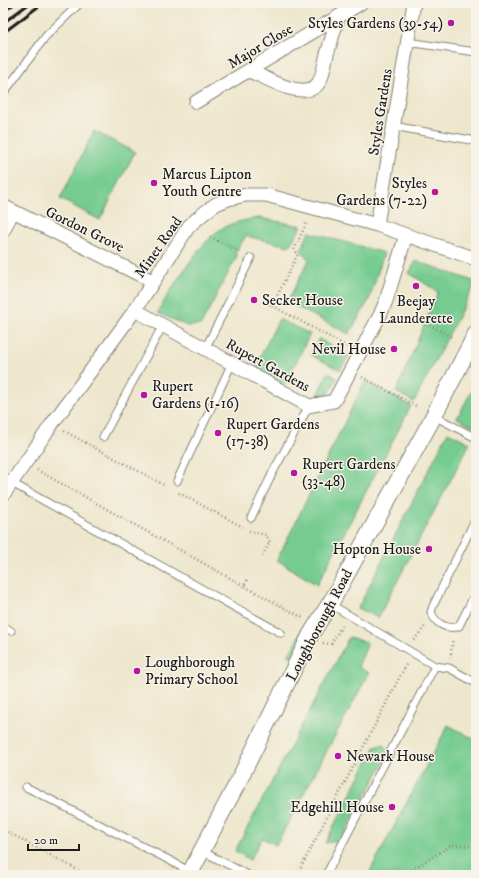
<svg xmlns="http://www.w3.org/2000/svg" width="479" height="878" font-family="'IM FELL DW Pica',serif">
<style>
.green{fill:#76cc90;stroke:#497456}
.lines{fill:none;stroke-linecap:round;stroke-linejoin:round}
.service-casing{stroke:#858274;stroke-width:9}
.minor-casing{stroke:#858274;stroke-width:15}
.tertiary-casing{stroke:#858274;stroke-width:18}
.path{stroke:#858274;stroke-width:2.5;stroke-dasharray:1 3;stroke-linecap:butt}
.service{stroke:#fff;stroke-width:7}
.minor{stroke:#fff;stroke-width:13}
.tertiary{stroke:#fff;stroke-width:16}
.rail{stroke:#1c1c1c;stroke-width:3}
.poi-dot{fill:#b5179e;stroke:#f7f3e8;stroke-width:1.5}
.labels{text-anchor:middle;stroke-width:3;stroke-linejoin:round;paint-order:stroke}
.poi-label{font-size:15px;fill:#1c1c1c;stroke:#f7f3e8;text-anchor:start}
.street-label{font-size:15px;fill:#1c1c1c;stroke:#f7f3e8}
</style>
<rect width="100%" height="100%" fill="#f7f3e8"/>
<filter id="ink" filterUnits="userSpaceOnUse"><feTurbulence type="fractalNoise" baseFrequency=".025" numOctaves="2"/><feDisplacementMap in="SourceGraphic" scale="8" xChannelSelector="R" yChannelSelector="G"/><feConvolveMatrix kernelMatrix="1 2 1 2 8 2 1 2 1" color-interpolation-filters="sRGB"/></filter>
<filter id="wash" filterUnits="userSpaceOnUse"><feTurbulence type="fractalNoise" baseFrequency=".012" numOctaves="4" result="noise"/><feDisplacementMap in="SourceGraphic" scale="16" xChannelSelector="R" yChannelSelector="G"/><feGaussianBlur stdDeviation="0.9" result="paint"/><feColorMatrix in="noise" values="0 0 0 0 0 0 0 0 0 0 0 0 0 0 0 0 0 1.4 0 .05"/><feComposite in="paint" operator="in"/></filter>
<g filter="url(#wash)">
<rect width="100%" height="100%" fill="#eee7cd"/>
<path class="green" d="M94 131 135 152 100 220 60 199Z
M259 218 302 226 289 246 246 236 235 252 237 256 201 325 187 326 158 313C168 292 202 240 221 229 233 222 245 220 259 218Z
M309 232 384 253 369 300 349 334 287 302 309 260 301 250Z
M416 261 476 282 414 402 396 392 438 292 409 273Z
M279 319 310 334 285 384 254 369Z
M319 339 349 356 340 370 311 355Z
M328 373 337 378 326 398 317 394Z
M365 381 411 406 317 585 277 560Z
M476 383V428L457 418Z
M448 432 470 443 378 618 358 608Z
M304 626 308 628 294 655 288 656Z
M349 637 368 643 358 667 369 673 276 845 262 838 250 860 235 851Z
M448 725 476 740V875H368Z
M384 744 389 754 340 841 325 843 375 747Z"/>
</g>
<g filter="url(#ink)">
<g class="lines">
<defs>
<path id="service" d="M407 42 476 52
M3 94 46 36 80 3
M393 126 476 141
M205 349 251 258
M434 416 476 438
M103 437 163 325
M177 481 232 363
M12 483 281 633
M251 518 273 472 309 406
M476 518 433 606 431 612C435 623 447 631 459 626L476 592
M330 604 435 666 449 668 476 683
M3 626 11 631
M26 787 171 861 190 872
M202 851 248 875
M326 875 435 666"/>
<path id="minor" d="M249 71C262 76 276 84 289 88 323 97 321 77 327 54 331 42 334 30 338 18
M196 102 361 3
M3 206 152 281
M377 225 414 3
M3 231 13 211
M135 310 309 406 334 401 380 315 386 301 406 235
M3 495 52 424 135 310 189 226 204 213 216 204 228 199 246 195H266L377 225 476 259"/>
<path id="tertiary" d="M189 875 238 782 311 634 334 597 430 423 476 334"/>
</defs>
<use href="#service" class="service-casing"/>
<use href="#minor" class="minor-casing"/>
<use href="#tertiary" class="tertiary-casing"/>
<path class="path" d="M210 237 242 253
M269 304 348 347
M272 306 298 254 294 250 307 222
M422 321 453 338
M362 377 416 406
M64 431 166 486
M37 470 244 586
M179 493 243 527
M249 531 266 535 270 542 262 556
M247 580 244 586 303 618
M414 640 426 625
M323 643 331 644 343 624
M450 658 453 639
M8 832 87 875
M297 875 407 663
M406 875 411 870 452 845 476 846"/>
<use href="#service" class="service"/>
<use href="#minor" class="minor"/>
<use href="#tertiary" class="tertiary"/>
<path class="rail" d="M3 12 15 3
M3 23 30 3
M3 33 43 3"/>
</g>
</g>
<g class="poi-dot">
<circle cx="451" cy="23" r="4"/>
<circle cx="154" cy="183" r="4"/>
<circle cx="435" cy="192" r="4"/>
<circle cx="416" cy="286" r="4"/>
<circle cx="254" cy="300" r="4"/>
<circle cx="394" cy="349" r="4"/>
<circle cx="144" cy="395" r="4"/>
<circle cx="218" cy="433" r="4"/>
<circle cx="294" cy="473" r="4"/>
<circle cx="429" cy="549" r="4"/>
<circle cx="137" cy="671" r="4"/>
<circle cx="338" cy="756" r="4"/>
<circle cx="392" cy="807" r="4"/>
</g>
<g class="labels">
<g class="poi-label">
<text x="443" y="28" text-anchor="end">Styles Gardens (39-54)</text>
<text x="162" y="179">Marcus Lipton<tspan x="162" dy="17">Youth Centre</tspan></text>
<text x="427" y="188" text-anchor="end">Styles<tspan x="427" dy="17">Gardens (7-22)</tspan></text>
<text x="262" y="305">Secker House</text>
<text x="416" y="306" text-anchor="middle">Beejay<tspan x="416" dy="17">Launderette</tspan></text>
<text x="386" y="354" text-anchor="end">Nevil House</text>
<text x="152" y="391">Rupert<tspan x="152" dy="17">Gardens (1-16)</tspan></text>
<text x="226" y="429">Rupert Gardens<tspan x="226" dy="17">(17-38)</tspan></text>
<text x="302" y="469">Rupert Gardens<tspan x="302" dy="17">(33-48)</tspan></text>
<text x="421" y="554" text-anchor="end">Hopton House</text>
<text x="145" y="667">Loughborough<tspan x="145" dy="17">Primary School</tspan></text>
<text x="346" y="761">Newark House</text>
<text x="384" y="812" text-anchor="end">Edgehill House</text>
</g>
<g class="street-label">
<text transform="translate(260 46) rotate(-31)" y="5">Major Close</text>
<text transform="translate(380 112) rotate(-81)" y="5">Styles Gardens</text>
<text transform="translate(85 229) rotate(26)" y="5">Gordon Grove</text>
<text transform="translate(158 247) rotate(-55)" y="5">Minet Road</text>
<text transform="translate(268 365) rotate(29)" y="5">Rupert Gardens</text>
<text transform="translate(319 625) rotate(-62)" y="5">Loughborough Road</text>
</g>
</g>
<rect width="479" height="878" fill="none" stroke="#f7f3e8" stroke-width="16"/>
<path d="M28 844v6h51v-6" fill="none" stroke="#1c1c1c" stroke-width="2"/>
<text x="34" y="844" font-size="12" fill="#1c1c1c" stroke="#f7f3e8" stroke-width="3" paint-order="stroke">20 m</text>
</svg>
